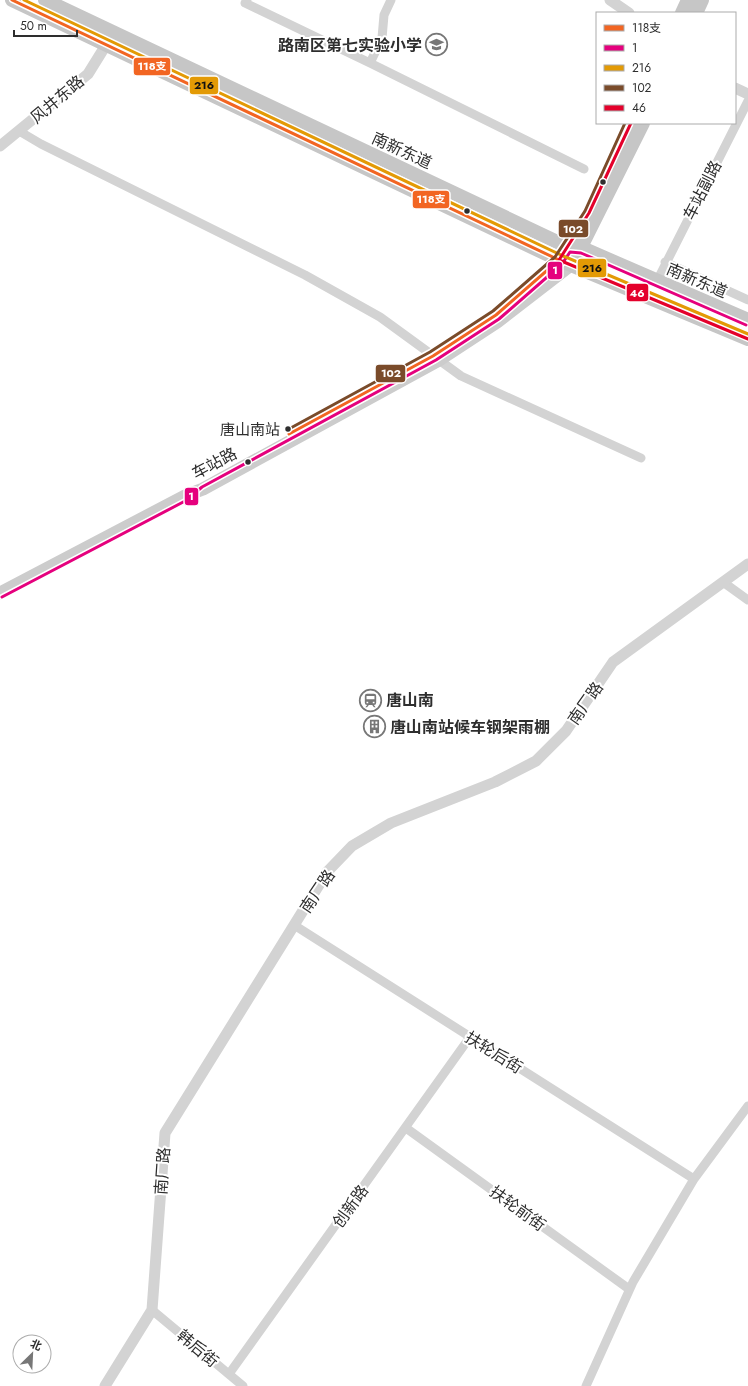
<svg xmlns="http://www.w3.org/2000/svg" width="748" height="1386" font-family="Jost,'Noto Sans SC',sans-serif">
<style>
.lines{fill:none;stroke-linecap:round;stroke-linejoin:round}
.minor{stroke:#d3d3d3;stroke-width:9}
.tertiary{stroke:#d3d3d3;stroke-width:11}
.secondary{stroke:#ccc;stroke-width:13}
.primary{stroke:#c6c6c6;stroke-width:14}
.bus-1-casing{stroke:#fff;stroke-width:6}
.bus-2-casing{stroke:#fff;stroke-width:6}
.bus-3-casing{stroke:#fff;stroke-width:6}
.bus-4-casing{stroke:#fff;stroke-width:6}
.bus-5-casing{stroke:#fff;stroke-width:6}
.bus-1{stroke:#f26522;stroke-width:3}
.bus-2{stroke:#e5007d;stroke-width:3}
.bus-3{stroke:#e39a05;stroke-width:3}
.bus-4{stroke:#7a4b2a;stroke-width:3}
.bus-5{stroke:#e4002b;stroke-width:3}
.bus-dot{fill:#2e2e2e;stroke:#fff;stroke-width:1.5}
.labels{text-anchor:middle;stroke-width:4;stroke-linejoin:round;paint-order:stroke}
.bus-label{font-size:15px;fill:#2e2e2e;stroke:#fff;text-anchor:end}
.poi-label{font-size:16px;font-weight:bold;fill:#2e2e2e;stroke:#fff;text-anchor:start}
.street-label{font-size:16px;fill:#2e2e2e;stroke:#fff}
.line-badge{stroke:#fff;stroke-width:1.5}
.badge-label{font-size:11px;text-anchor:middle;font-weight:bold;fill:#fff}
.pale-badge-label{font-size:11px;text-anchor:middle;font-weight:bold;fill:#111}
</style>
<rect width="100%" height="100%" fill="#fff"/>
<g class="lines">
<path class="minor" d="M247 0 245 3 370 63 584 169
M370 63 382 38 384 15 391 0
M19 131 41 144 305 275 380 317 461 376 641 458
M665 262 748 300
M657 281 748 101
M723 582 748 600
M294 925 694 1179
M406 1128 629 1289
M152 1310 243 1386
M229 1374 470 1037
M586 1386 633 1282 694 1179 748 1106"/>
<path class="tertiary" d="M610 0 629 13
M735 88 748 94
M0 146 88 74 106 45
M105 1386 152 1310 165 1133 327 872 352 846 391 823 495 782 536 761 566 731 613 662 748 564"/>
<path class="secondary" d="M527 288 559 260
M0 593 185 496 203 489 439 360 497 322 572 264"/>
<path class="primary" d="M12 0 559 260 748 339
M45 0 568 247 582 248 748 320
M682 13 688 0
M696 13 702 0
M617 153 631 123
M564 254 591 210
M577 255 643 123"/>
<defs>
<path id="bus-1" d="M12 0 559 260 496 315 433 356 289 434"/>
<path id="bus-2" d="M2 597 187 500 202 487 436 360 499 319 562 264 570 252 581 253 746 325"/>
<path id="bus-3" d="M24 0 561 255 748 334"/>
<path id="bus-4" d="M287 430 430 352 493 311 555 257 585 211 625 123"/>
<path id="bus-5" d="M631 123 589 213 559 260 748 339"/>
</defs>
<use href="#bus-1" class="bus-1-casing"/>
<use href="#bus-2" class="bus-2-casing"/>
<use href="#bus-3" class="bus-3-casing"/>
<use href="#bus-4" class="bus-4-casing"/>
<use href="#bus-5" class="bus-5-casing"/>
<use href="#bus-1" class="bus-1"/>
<use href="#bus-2" class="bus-2"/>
<use href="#bus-3" class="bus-3"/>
<use href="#bus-4" class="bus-4"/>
<use href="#bus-5" class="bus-5"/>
</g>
<defs>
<symbol id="school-ring" viewBox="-11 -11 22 22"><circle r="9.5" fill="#fff" stroke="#777" stroke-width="1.5"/><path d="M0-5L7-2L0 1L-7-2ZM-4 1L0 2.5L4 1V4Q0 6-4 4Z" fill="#777"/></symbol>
<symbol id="station-ring" viewBox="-11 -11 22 22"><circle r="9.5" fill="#fff" stroke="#777" stroke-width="1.5"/><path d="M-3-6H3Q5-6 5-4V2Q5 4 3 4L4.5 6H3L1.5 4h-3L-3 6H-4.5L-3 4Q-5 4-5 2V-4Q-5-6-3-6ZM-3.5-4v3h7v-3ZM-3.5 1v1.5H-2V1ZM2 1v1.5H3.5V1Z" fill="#777"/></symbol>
<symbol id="building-ring" viewBox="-11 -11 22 22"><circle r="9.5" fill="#fff" stroke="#777" stroke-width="1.5"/><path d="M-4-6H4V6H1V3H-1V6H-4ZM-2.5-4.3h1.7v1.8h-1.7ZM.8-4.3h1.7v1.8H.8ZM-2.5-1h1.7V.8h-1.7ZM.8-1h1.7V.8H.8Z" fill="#777"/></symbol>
</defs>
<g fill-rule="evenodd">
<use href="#school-ring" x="424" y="32" width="25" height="25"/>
<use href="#station-ring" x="358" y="688" width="25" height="25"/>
<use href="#building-ring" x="362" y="714" width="25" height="25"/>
</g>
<g class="bus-dot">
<circle cx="603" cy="182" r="3.5"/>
<circle cx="467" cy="211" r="3.5"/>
<circle cx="288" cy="429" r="3.5"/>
<circle cx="248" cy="462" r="3.5"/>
</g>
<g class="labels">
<g class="bus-label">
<text x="280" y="435">唐山南站</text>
</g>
<g class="poi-label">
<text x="422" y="51" text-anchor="end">路南区第七实验小学</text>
<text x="386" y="706">唐山南</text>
<text x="390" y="733">唐山南站候车钢架雨棚</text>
</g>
<g class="street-label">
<text transform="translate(57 99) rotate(-40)" y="6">风井东路</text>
<text transform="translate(402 150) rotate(25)" y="6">南新东道</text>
<text transform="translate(702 190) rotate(-63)" y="6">车站副路</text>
<text transform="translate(697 280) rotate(23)" y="6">南新东道</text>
<text transform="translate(214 463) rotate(-28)" y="6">车站路</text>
<text transform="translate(585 703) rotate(-55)" y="6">南厂路</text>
<text transform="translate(317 891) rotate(-56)" y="6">南厂路</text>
<text transform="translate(494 1052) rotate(32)" y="6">扶轮后街</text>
<text transform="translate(162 1171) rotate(-86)" y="6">南厂路</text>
<text transform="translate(350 1206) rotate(-54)" y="6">创新路</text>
<text transform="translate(518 1208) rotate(36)" y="6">扶轮前街</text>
<text transform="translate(198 1348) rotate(40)" y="6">韩后街</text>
</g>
</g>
<g class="line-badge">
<rect x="133" y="57" width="38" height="19" rx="4" fill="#f26522"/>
<rect x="189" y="76" width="30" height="19" rx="4" fill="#e39a05"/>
<rect x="412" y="190" width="38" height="19" rx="4" fill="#f26522"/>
<rect x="558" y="219" width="31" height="19" rx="4" fill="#7a4b2a"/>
<rect x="577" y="258" width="30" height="20" rx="4" fill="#e39a05"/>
<rect x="547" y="261" width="16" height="19" rx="4" fill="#e5007d"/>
<rect x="626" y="283" width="23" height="19" rx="4" fill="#e4002b"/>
<rect x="375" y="364" width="31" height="19" rx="4" fill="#7a4b2a"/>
<rect x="184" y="487" width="15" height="19" rx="4" fill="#e5007d"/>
</g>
<g class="badge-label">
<text x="152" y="70">118支</text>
<text x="431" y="203">118支</text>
<text x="573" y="233">102</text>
<text x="555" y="274">1</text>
<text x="637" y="297">46</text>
<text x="391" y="377">102</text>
<text x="191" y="500">1</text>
</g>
<g class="pale-badge-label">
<text x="204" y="89">216</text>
<text x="592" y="272">216</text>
</g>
<rect x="596" y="12" width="140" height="112" fill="#ffffff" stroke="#ababab"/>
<rect x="604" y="25" width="20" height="6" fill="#f26522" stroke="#ababab"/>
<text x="632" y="32" font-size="12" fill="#2e2e2e">118支</text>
<rect x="604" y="45" width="20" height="6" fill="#e5007d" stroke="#ababab"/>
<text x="632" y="52" font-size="12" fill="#2e2e2e">1</text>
<rect x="604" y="65" width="20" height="6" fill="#e39a05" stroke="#ababab"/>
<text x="632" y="72" font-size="12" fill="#2e2e2e">216</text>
<rect x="604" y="85" width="20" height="6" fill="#7a4b2a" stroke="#ababab"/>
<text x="632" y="92" font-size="12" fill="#2e2e2e">102</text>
<rect x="604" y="105" width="20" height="6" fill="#e4002b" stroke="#ababab"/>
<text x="632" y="112" font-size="12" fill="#2e2e2e">46</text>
<g transform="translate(32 1354) rotate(24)"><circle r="19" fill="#ffffff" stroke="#ababab"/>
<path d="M0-3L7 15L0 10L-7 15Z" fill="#777777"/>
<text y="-6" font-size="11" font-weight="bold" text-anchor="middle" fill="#2e2e2e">北</text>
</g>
<path d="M14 30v6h63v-6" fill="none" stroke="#2e2e2e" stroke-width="2"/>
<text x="20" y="30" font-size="12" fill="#2e2e2e" stroke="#ffffff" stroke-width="3" paint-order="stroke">50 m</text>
</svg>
